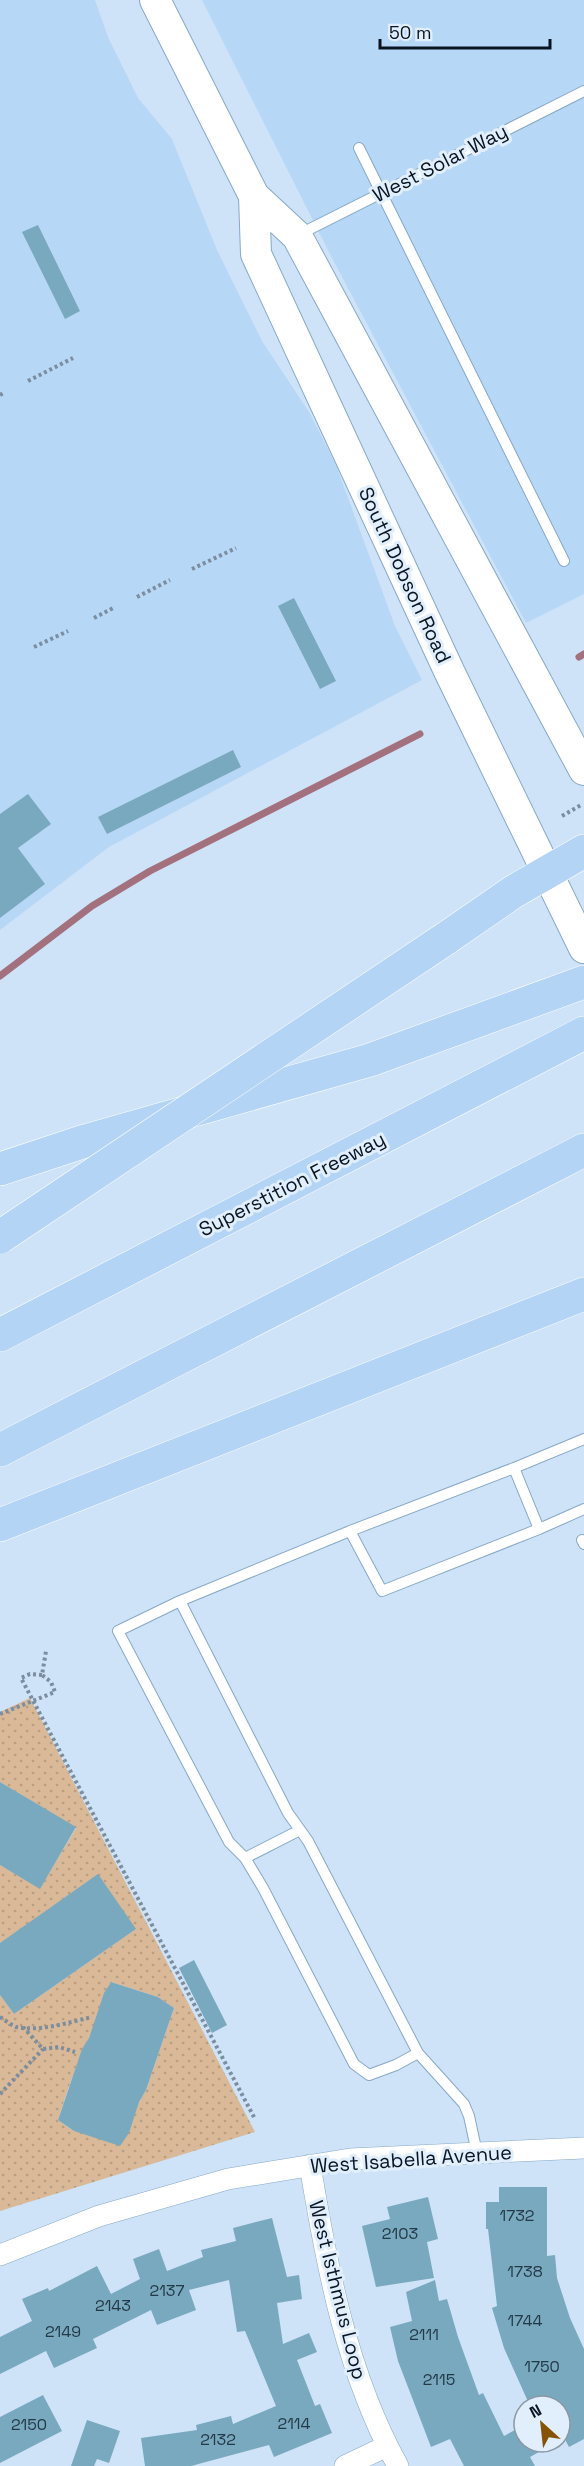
<svg xmlns="http://www.w3.org/2000/svg" width="584" height="2466" font-family="'Space Grotesk',sans-serif">
<style>
.built{fill:#b7d7f7}
.park{fill:url(#park-dots);fill-rule:evenodd}
.lines{fill:none;stroke-linecap:round;stroke-linejoin:round}
.stream{stroke:#a3707d;stroke-width:7}
.building{fill:#79a9bf}
.lane-casing{stroke:#86a8c8;stroke-width:12}
.street-casing{stroke:#86a8c8;stroke-width:22}
.secondary-casing{stroke:#86a8c8;stroke-width:32}
.highway-casing{stroke:#fff;stroke-width:34}
.path{stroke:#7b8d9e;stroke-width:4;stroke-dasharray:3 3;stroke-linecap:butt}
.lane{stroke:#fff;stroke-width:10}
.street{stroke:#fff;stroke-width:21}
.secondary{stroke:#fff;stroke-width:30}
.highway{stroke:#b4d4f5;stroke-width:33}
.highway-bridge-casing{stroke:#fff;stroke-width:34;stroke-linecap:butt}
.highway-bridge{stroke:#b4d4f5;stroke-width:33}
.labels{text-anchor:middle;stroke-width:6;stroke-linejoin:round;paint-order:stroke}
.number-label{font-size:16px;fill:#243948}
.street-label{font-size:20px;fill:#081420;stroke:#e1effd}
</style>
<defs>
<pattern id="park-dots" width="8" height="8" patternUnits="userSpaceOnUse" patternTransform="scale(1.5)"><rect width="8" height="8" fill="#d9b997"/><path d="M2 2h.1M6 6h.1" fill="none" stroke="#b99e82" stroke-width="1.8" stroke-linecap="round"/></pattern>
</defs>
<rect width="100%" height="100%" fill="#cee3f8"/>
<path class="built" d="M0 0H95L108 37 138 98 172 139 217 250 262 341 309 412 336 465 395 626 422 680 109 847 0 930Z
M202 0H584V594L526 623 333 260Z"/>
<path class="park" d="M30 1698 255 2132 0 2211V1995L14 2014 136 1929 0 1943V1865L40 1888 76 1828 0 1782V1712ZM111 1982 158 1997 174 2008 146 2090 139 2102 74 2131 58 2120C67 2092 76 2064 89 2038 98 2020 99 2000 111 1982Z"/>
<g class="lines">
<path class="stream" d="M579 657 584 654
M0 976 92 906 150 871 420 734"/>
</g>
<path class="building" d="M38 225 80 311 65 319 22 232Z
M294 598 336 681 320 689 278 606Z
M233 750 241 767 107 834 98 817Z
M28 794 51 824 18 848 45 884 0 918V814Z
M0 1782 76 1827 40 1889 0 1865Z
M98 1874 136 1929 14 2014 0 1995V1943Z
M194 1960 227 2025 212 2033 179 1968Z
M111 1982 158 1997 174 2008 146 2090 139 2102 129 2133 120 2146 74 2131 58 2120 82 2049 89 2038 104 1993Z
M499 2187H547V2256L555 2255 557 2278 570 2318 584 2349V2439L569 2447 560 2430V2406H530L504 2348 492 2308 497 2306 488 2229H486V2202H499Z
M428 2197 438 2239 427 2242 434 2278 376 2287 362 2226 390 2219 387 2207Z
M272 2218 287 2277 299 2275 302 2299 277 2303 283 2344 309 2333 317 2352 297 2360 315 2406 320 2404 332 2433 274 2457 269 2445 191 2466H145L141 2438 197 2430 196 2425 231 2416 233 2424 276 2406 245 2331 237 2332 229 2280 189 2290 196 2310 157 2325 151 2310 93 2339 97 2348 54 2368 46 2351 0 2374V2337L32 2321 22 2299 48 2288 49 2291 97 2266 111 2294 140 2279 133 2259 159 2249 167 2271 203 2257 201 2250 236 2241 233 2228Z
M435 2280 439 2301 447 2299 458 2337 479 2395 483 2393 504 2436 524 2425V2442H557L530 2457 535 2466H464L450 2439 431 2447 398 2361 390 2327 412 2321 406 2292Z
M43 2395 62 2431 0 2463V2417Z
M87 2420 120 2431 109 2463 97 2459 94 2466H71Z"/>
<g class="lines">
<defs>
<path id="lane" d="M359 148 564 561
M300 234 584 91
M584 1439 514 1468 539 1529 584 1509
M514 1468 350 1531 382 1591 539 1529
M582 1540 584 1544
M180 1601 350 1531
M245 1858 300 1830
M418 2053 396 2065 369 2075 354 2064 263 1888 245 1858 229 1842 118 1631 180 1601 288 1813 308 1841 418 2053 464 2104 469 2116 477 2153"/>
<path id="street" d="M310 2165C327 2268 347 2374 398 2466
M0 2255 99 2216 228 2179 350 2159 584 2148
M345 2466 387 2446"/>
<path id="secondary" d="M155 0 254 196 297 236 584 770
M254 196 256 254 449 671 584 948"/>
<path id="highway" d="M445 939 513 892 584 851
M0 1169 85 1141 370 1060 584 982
M0 1335 584 1033
M0 1450 584 1150
M0 1525 584 1294"/>
</defs>
<use href="#lane" class="lane-casing"/>
<use href="#street" class="street-casing"/>
<use href="#secondary" class="secondary-casing"/>
<use href="#highway" class="highway-casing"/>
<path class="path" d="M28 381 73 358
M0 395 5 392
M192 569 236 548
M137 597 170 580
M94 618 115 607
M34 647 68 631
M562 816 581 805
M42 1675 30 1674 21 1678 255 2119
M0 1714 55 1692 51 1682 42 1675 46 1651
M0 2017C5 2020 11 2025 16 2027 40 2032 70 2022 92 2017
M23 2027 43 2049 59 2047 75 2052
M0 2094 43 2049"/>
<use href="#lane" class="lane"/>
<use href="#street" class="street"/>
<use href="#secondary" class="secondary"/>
<use href="#highway" class="highway"/>
<defs>
<path id="highway-bridge" d="M0 1237 445 939"/>
</defs>
<use href="#highway-bridge" class="highway-bridge-casing"/>
<use href="#highway-bridge" class="highway-bridge"/>
</g>
<g class="labels">
<g class="number-label">
<text x="517" y="2221">1732</text>
<text x="400" y="2239">2103</text>
<text x="525" y="2277">1738</text>
<text x="167" y="2296">2137</text>
<text x="113" y="2311">2143</text>
<text x="525" y="2326">1744</text>
<text x="63" y="2337">2149</text>
<text x="424" y="2340">2111</text>
<text x="542" y="2372">1750</text>
<text x="439" y="2385">2115</text>
<text x="294" y="2429">2114</text>
<text x="29" y="2430">2150</text>
<text x="218" y="2445">2132</text>
</g>
<g class="street-label">
<text transform="translate(440 163) rotate(-27)" y="7">West Solar Way</text>
<text transform="translate(405 575) rotate(65)" y="7">South Dobson Road</text>
<text transform="translate(292 1184) rotate(-27)" y="7">Superstition Freeway</text>
<text transform="translate(411 2159) rotate(-4)" y="7">West Isabella Avenue</text>
<text transform="translate(338 2290) rotate(76)" y="7">West Isthmus Loop</text>
</g>
</g>
<g transform="translate(542 2424) rotate(333)"><circle r="28" fill="#e1effd" stroke="#8a97a5" stroke-width="1.5"/>
<path d="M0-4.5L10 22L0 15L-10 22Z" fill="#885300"/>
<text y="-9" font-size="16" font-weight="bold" text-anchor="middle" fill="#081420">N</text>
</g>
<path d="M380 39v9h170v-9" fill="none" stroke="#081420" stroke-width="3"/>
<text x="389" y="39" font-size="18" fill="#081420" stroke="#e1effd" stroke-width="4.5" paint-order="stroke">50 m</text>
</svg>
